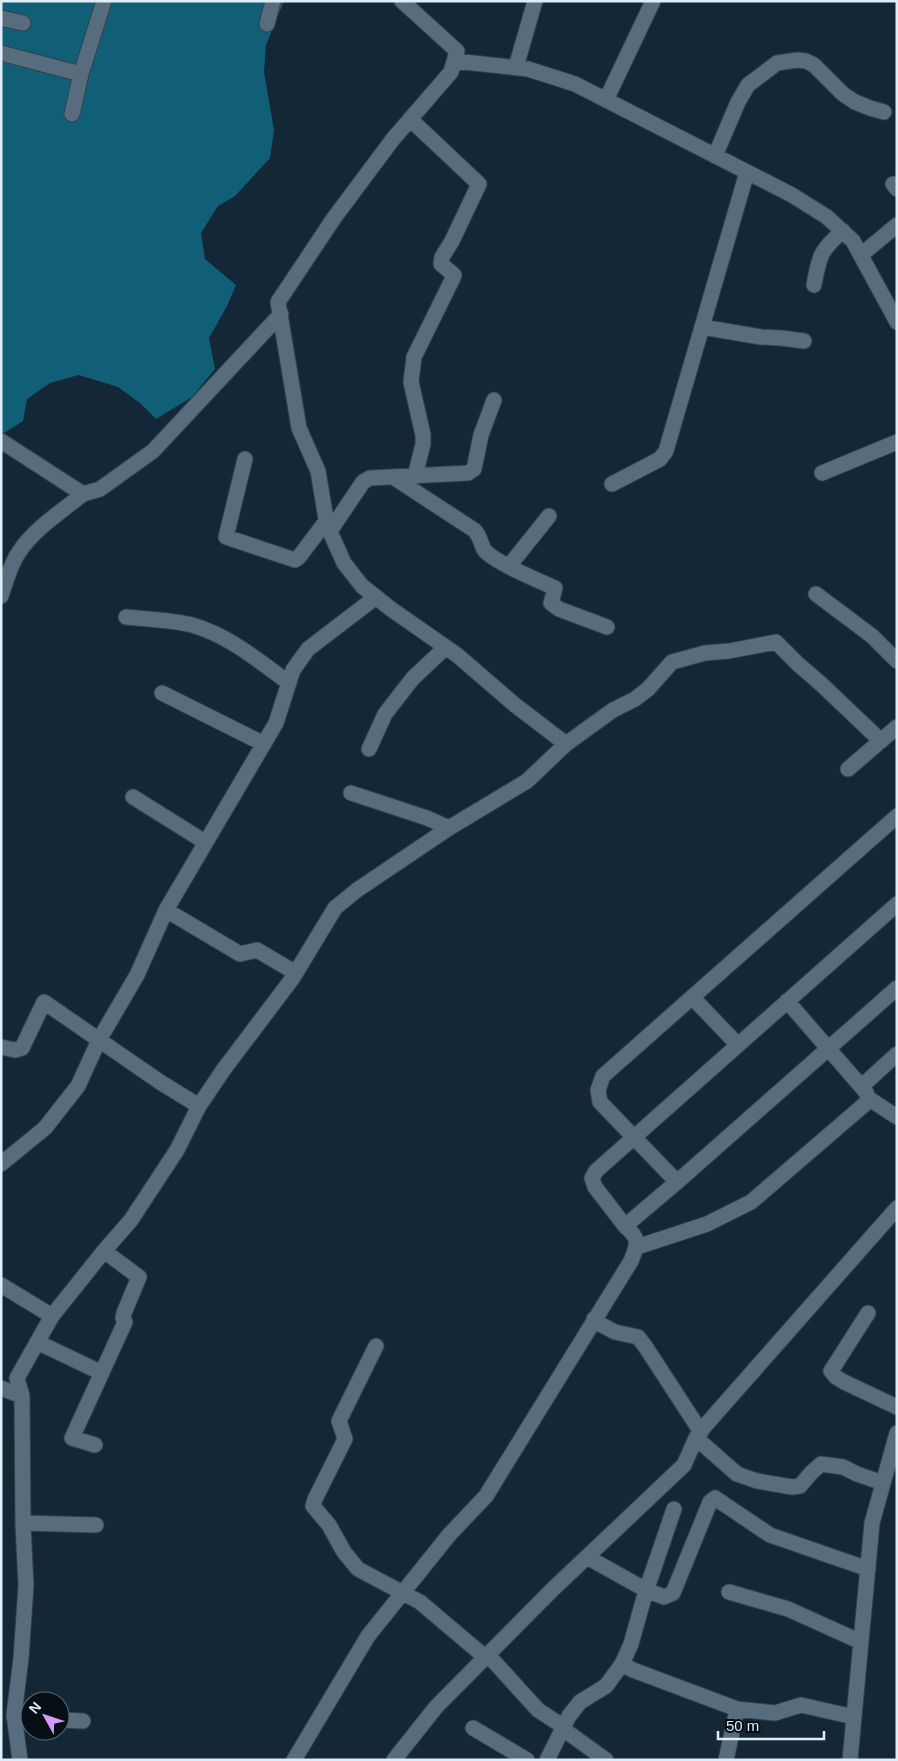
<svg xmlns="http://www.w3.org/2000/svg" width="898" height="1761" font-family="Arial,sans-serif">
<style>
.water{fill:#115f77}
.lines{fill:none;stroke-linecap:round;stroke-linejoin:round}
.minor-casing{stroke:#31414d;stroke-width:17}
.minor{stroke:#576d7e;stroke-width:15}
</style>
<rect width="100%" height="100%" fill="#132736"/>
<path class="water" d="M1 1H284L266 45 264 72 274 130 270 158 235 196 218 206 201 233 205 259 236 285 227 306 209 338 215 369 192 397 156 419 140 403 118 387 79 375 50 383 27 399 23 421 1 435Z"/>
<g class="lines">
<defs>
<path id="minor" d="M402 1 457 51 451 72 393 139 334 218 278 302 299 428 318 471 327 525 344 563 362 586 391 609 457 655 515 705 566 744
M1 18 23 23
M267 24 273 1
M1 53 81 74
M455 61 528 69 575 84 792 195 827 217 853 241 897 322
M516 67 535 1
M606 100 653 1
M72 114 81 74 104 1
M410 119 479 184 452 241 442 257 441 264 454 275 453 278 414 357 411 382 423 435V444L415 476
M715 156 738 102 748 85 777 63 798 60 806 61 814 65 843 94 855 102 870 108 884 112
M893 184 897 189
M861 255 897 225
M814 285C819 257 820 250 843 231
M702 327 761 337 781 338 804 341
M1 441 83 494 100 489 153 451 281 314
M245 459 226 537 295 560 299 557 327 520
M822 473 897 442
M393 477 474 530C481 536 480 544 485 551 498 564 537 580 555 588L551 603 559 609 607 627
M612 484 660 459 666 451 747 172
M330 531 363 482 370 478 468 473 474 469 481 435 494 400
M509 566 549 516
M816 594 872 636 897 661
M1 596C6 581 10 565 19 552 35 528 61 512 83 494
M126 617C146 619 173 620 192 625 228 635 259 661 289 683
M162 693 264 744
M369 749 385 714 413 678 446 647
M848 769 897 727
M351 793 427 818 449 828
M133 797 205 842
M897 904 596 1171 592 1178 595 1187 625 1226 677 1182 897 988
M166 910 240 954 257 950 296 973
M692 997 738 1045
M787 1001 866 1092 868 1098 897 1117
M1 1047 15 1050 22 1048 44 1002 160 1082 199 1106
M862 1086 897 1054
M1 1164 45 1128 78 1086 99 1040 137 975 166 910 276 723 293 670 308 649 376 597
M677 1182 600 1102 598 1090 603 1076 897 816
M637 1247 707 1224 751 1202 865 1104 868 1098
M1 1285 52 1316
M868 1313 831 1371 836 1377 844 1382 897 1407
M594 1319 600 1324 615 1332 638 1337 645 1346 701 1432
M37 1342 102 1373
M376 1346 339 1421 345 1439 315 1499 313 1506 329 1525 344 1552 358 1569 420 1602 485 1657
M1 1388 22 1396
M696 1438 737 1474 757 1481 792 1487 800 1486 811 1473 821 1464 843 1467 857 1474 883 1483
M95 1445 72 1438 125 1322 123 1318 124 1313 139 1277 104 1251
M23 1523 96 1525
M587 1557 646 1590 664 1597 673 1593 710 1502 715 1498 770 1535 868 1569
M729 1592 788 1609 861 1642
M488 1655 538 1710 564 1727
M622 1664 631 1644 645 1594 674 1509
M14 1717 30 1718
M60 1720 83 1721
M473 1728 527 1760
M563 1729 606 1760
M20 1760 14 1715 21 1658 26 1586 23 1525 22 1396 17 1378 52 1316 104 1251 131 1220 177 1150 199 1106 224 1069 292 979 335 908 357 890 449 828 527 781 566 744 613 710 635 699 648 689 672 662 705 653 729 651 776 642 799 665 820 683 881 741
M294 1760 368 1636 449 1535 486 1496 494 1483 631 1261C638 1243 640 1239 625 1226
M394 1760 436 1707 553 1589 684 1465 696 1438 704 1427 897 1208
M547 1760 569 1716 580 1702 606 1686 622 1664 633 1670 737 1709 775 1713 801 1705 854 1717
M726 1760 737 1709
M850 1760 872 1523 897 1433"/>
</defs>
<use href="#minor" class="minor-casing"/>
<use href="#minor" class="minor"/>
</g>
<rect width="898" height="1761" fill="none" stroke="#e0edf7" stroke-width="5"/>
<g transform="translate(45 1716) rotate(310)"><circle r="24" fill="#070f16" stroke="#5e6870"/>
<path d="M0-4L9 19L0 12L-9 19Z" fill="#d39cfc"/>
<text y="-8" font-size="14" font-weight="bold" text-anchor="middle" fill="#e0edf7">N</text>
</g>
<path d="M718 1731v8h106v-8" fill="none" stroke="#e0edf7" stroke-width="2.5"/>
<text x="726" y="1731" font-size="15" fill="#e0edf7" stroke="#070f16" stroke-width="4" paint-order="stroke">50 m</text>
</svg>
